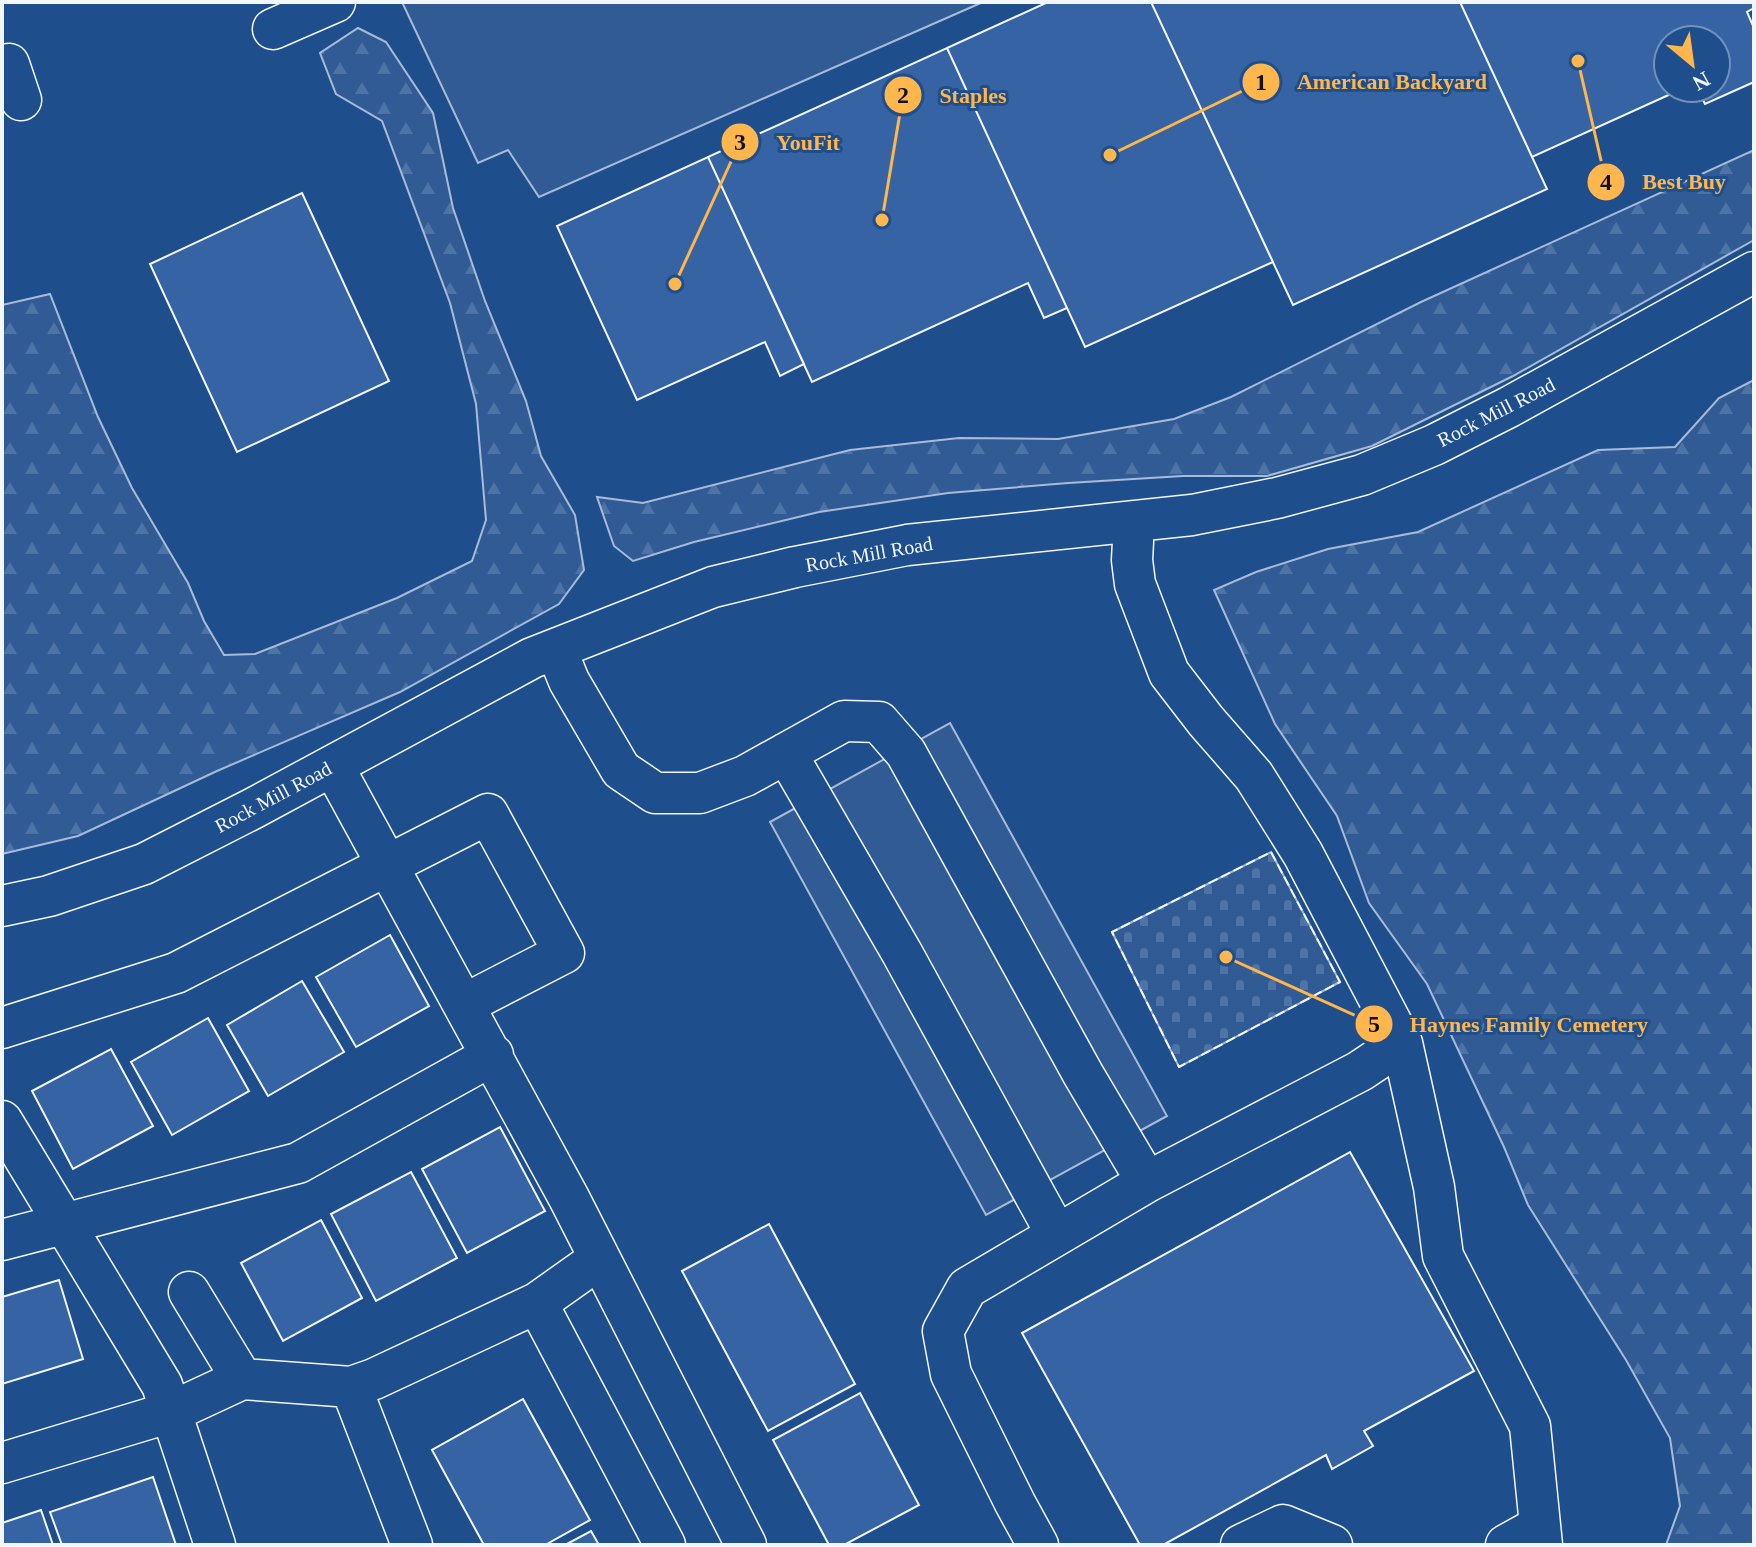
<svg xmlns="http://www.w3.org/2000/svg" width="1756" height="1547" font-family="'Times New Roman',serif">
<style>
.built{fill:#305b95;stroke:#a8bbd7;stroke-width:2}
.forest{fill:url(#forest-firs);stroke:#a8bbd7;stroke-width:2}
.cemetery{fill:url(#cemetery-stones);stroke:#a8bbd7;stroke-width:2}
.building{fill:#3563a3;stroke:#f2f6ff;stroke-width:2}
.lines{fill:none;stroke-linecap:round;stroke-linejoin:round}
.minor-casing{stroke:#f2f6ff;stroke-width:43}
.minor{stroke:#1f4e8c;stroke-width:40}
.fence{stroke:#f2f6ff;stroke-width:2;stroke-dasharray:10 4;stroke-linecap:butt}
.labels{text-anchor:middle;stroke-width:6;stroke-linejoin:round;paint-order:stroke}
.street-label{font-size:20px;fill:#f2f6ff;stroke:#1f4e8c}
.leader{fill:none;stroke:#ffb74d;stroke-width:3}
.callout-dot{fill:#ffb74d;stroke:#1f4e8c;stroke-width:3}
.mark-label{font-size:24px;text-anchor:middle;font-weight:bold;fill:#111}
.callout-label{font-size:22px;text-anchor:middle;font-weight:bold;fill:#ffb74d;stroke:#1f4e8c;stroke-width:6;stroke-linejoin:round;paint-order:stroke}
</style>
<defs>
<pattern id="forest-firs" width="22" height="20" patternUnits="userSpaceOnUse" patternTransform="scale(2)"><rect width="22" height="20" fill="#305b95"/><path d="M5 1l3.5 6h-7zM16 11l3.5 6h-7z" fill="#4e73a5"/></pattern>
<pattern id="cemetery-stones" width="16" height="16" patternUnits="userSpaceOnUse" patternTransform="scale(2)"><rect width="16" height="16" fill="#305b95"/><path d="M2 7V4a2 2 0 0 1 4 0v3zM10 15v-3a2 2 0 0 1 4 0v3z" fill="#4e73a5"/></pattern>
</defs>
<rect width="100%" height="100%" fill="#1f4e8c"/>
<path class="built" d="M402 2H983L539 197 508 150 478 163Z
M950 723 1167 1116 986 1215 770 822Z"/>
<path class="forest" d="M358 28 386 42 433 113 453 208 485 301 526 401 541 456 575 515 584 570 559 604 400 692 217 771 78 836 2 854V305L50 294 98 417 132 488 188 583 204 621 224 655 255 654 397 598 472 561 486 520 476 404 450 303 382 121 336 94 320 53Z
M1754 150V240L1513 376 1372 446 1267 476H1183L1068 483 948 493 819 512 694 542 633 561 614 546 597 497 643 503 850 450 959 438 1058 439 1174 419 1231 397 1421 302Z
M1754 380V1545H1666L1680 1506 1670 1438 1626 1360 1528 1205 1504 1147 1427 984 1369 903 1337 816 1275 724 1214 590 1256 572 1328 549 1418 532 1598 450 1675 447 1719 398Z"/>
<path class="cemetery" d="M1271 852 1340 982 1179 1067 1112 932Z"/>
<path class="building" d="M1048 2H1151L1273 262 1085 347 947 48Z
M1151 2H1460L1547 189 1293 305Z
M1460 2H1754V8L1747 12 1754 28V82L1705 104 1697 88H1716V40H1668V88H1684L1532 157Z
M947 48 1067 308 1044 318 1028 283 812 382 708 157Z
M708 157 804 364 780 376 765 342 637 400 557 226Z
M302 193 389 381 237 452 150 264Z
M390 935 429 1006 356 1047 316 977Z
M302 981 344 1052 268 1096 227 1025Z
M208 1018 249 1091 172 1135 131 1062Z
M111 1049 153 1126 73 1169 32 1091Z
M500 1127 545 1211 467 1253 422 1169Z
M1350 1152 1474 1371 1364 1431 1373 1446 1332 1469 1326 1455 1163 1545H1140L1022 1333Z
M411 1172 457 1258 376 1301 331 1214Z
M321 1220 362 1298 283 1341 241 1263Z
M769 1224 855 1384 768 1431 682 1271Z
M59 1280 83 1359 2 1384V1297Z
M860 1393 919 1505 844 1545H829L773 1440Z
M523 1399 590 1520 545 1545H484L432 1450Z
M153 1477 176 1545H62L50 1512Z
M41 1510 53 1545H2V1523Z
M591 1531 599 1545H565Z"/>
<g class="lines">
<defs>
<path id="minor" d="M273 29 335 2
M9 64 21 100
M556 649 569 681 621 770 655 793H700L745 776 844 721 879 722 906 753 1083 1074 1147 1182 1360 1071 1402 1043 1303 854 1254 776 1206 721 1169 673 1135 584 1132 560 1134 523
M786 753 902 953 1057 1235 1147 1182
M333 766 569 1198 746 1545
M2 906 49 896 144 864 254 808 532 658 713 587 795 567 907 545 1192 515 1277 498 1362 475 1434 445 1509 407 1754 272
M2 1028 176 973 488 814 564 953 465 1004
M1402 1043 1434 1187 1443 1256 1530 1426 1542 1545
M2 1121 162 1385 215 1545
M2 1240 298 1163 493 1055
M189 1292 242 1379
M537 1303 599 1259
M351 1387 412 1545
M2 1463 171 1412 242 1379 351 1387 374 1379 537 1303 665 1545
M1038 1545 1015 1503 951 1374 943 1331 967 1288 1057 1235
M1241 1545 1283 1525 1332 1545
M1506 1545 1540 1526"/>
</defs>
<use href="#minor" class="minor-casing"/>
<use href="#minor" class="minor"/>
<path class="fence" d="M1271 852 1340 982 1179 1067 1112 932Z"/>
</g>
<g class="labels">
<g class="street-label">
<text transform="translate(1496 412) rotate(-27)" y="7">Rock Mill Road</text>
<text transform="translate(869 554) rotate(-10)" y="7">Rock Mill Road</text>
<text transform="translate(273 797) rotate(-28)" y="7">Rock Mill Road</text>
</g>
</g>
<path class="leader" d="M1110 155L1261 82M882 220L903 95M675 284L740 142M1578 61L1606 182M1226 957L1374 1024"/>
<g class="callout-dot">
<circle cx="1110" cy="155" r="8"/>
<circle cx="882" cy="220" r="8"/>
<circle cx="675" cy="284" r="8"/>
<circle cx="1578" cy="61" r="8"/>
<circle cx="1226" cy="957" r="8"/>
<circle cx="1261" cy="82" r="20"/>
<circle cx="903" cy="95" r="20"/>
<circle cx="740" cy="142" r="20"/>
<circle cx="1606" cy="182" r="20"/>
<circle cx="1374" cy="1024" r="20"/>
</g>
<g class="mark-label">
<text x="1261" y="90">1</text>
<text x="903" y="103">2</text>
<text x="740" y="150">3</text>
<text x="1606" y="190">4</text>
<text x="1374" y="1032">5</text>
</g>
<g class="callout-label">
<text x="1392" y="89">American Backyard</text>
<text x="973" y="103">Staples</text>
<text x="808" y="150">YouFit</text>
<text x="1684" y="189">Best Buy</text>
<text x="1529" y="1032">Haynes Family Cemetery</text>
</g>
<rect width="1756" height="1547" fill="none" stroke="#f2f6ff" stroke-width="8"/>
<g transform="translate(1692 64) rotate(151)"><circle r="38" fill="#1f4e8c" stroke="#7391ba" stroke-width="2"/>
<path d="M0-6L14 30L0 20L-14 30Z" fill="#ffb74d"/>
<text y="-12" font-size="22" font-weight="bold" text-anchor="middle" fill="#f2f6ff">N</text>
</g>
</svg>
